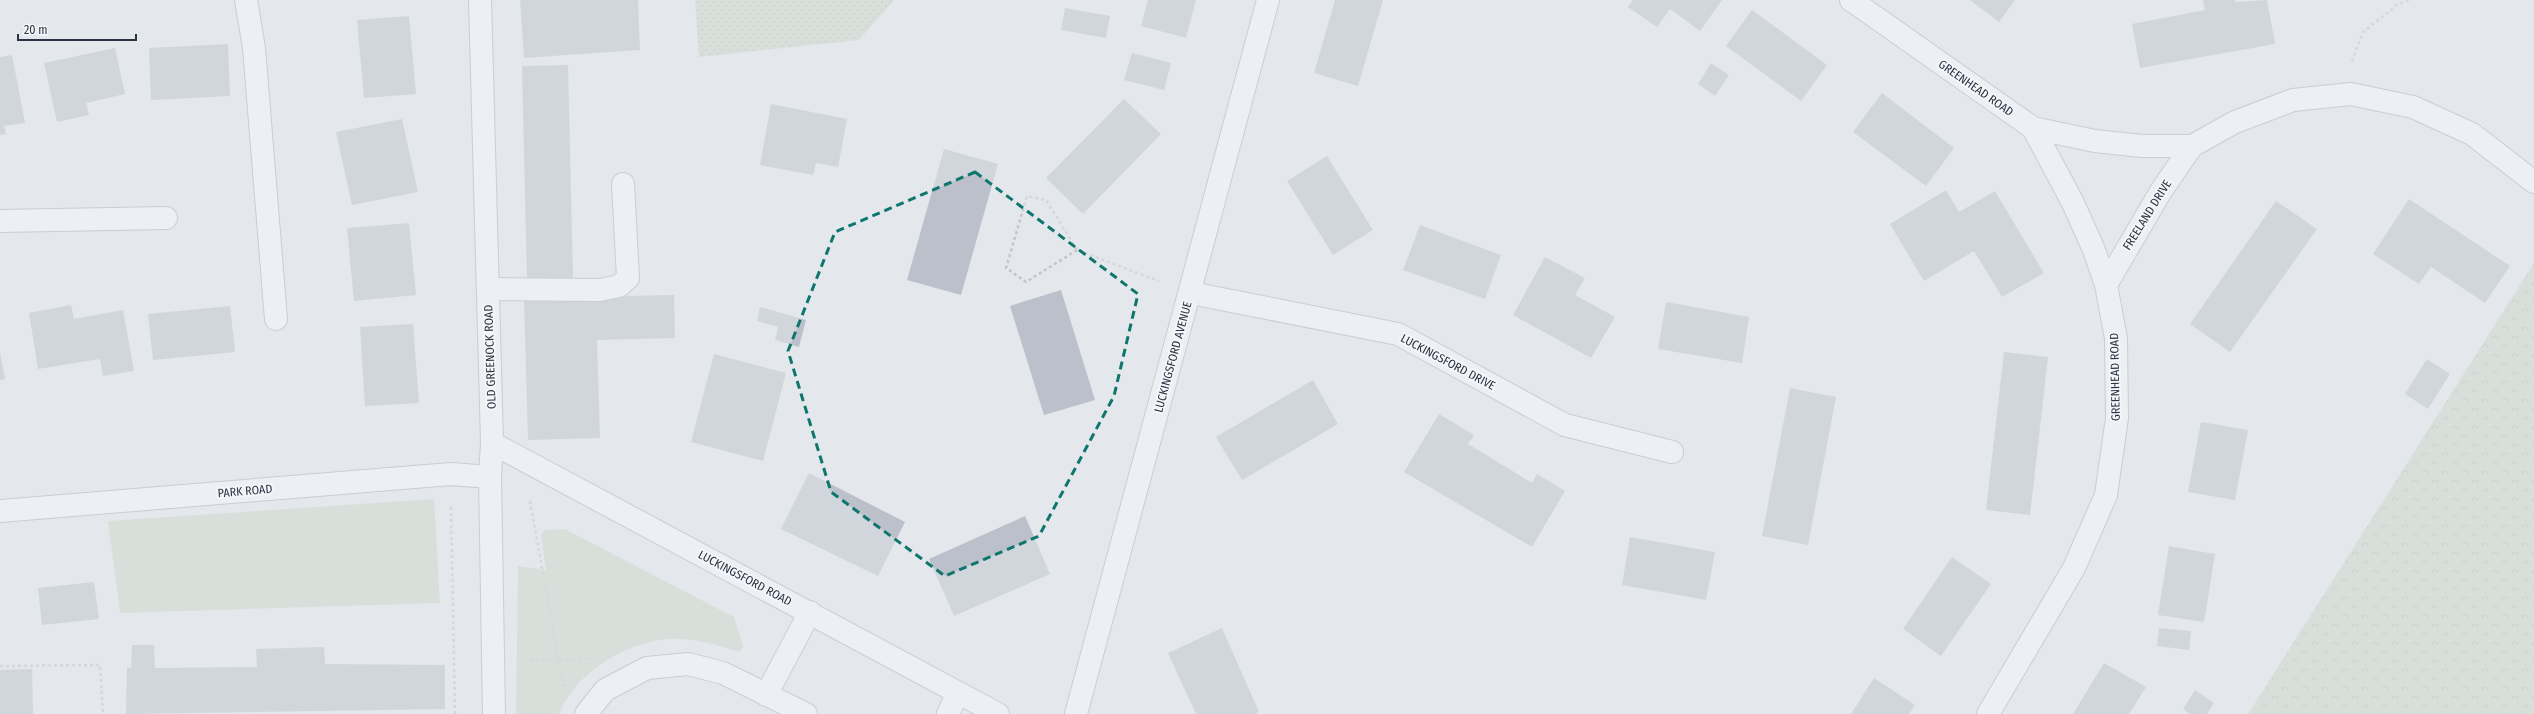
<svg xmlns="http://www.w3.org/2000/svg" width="2534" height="714" font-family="'Fira Sans Condensed',sans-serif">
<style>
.grass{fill:#c9d6c5}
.forest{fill:url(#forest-crowns)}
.park{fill:url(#park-dots)}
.building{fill:#bbc0ca}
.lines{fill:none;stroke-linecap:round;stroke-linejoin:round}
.service-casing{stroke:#a9aeb7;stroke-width:24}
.minor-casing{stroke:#a9aeb7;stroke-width:24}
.path{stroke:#c2c5cb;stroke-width:2.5;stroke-dasharray:3 3;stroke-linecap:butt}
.service{stroke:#f7f8fa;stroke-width:22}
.minor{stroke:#f7f8fa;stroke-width:22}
.marked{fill:none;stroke:#0f766e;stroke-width:3;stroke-dasharray:8 5;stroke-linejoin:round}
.labels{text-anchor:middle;stroke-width:4;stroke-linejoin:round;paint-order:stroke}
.street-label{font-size:12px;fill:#2b3445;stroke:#f4f6f9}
</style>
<defs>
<pattern id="forest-crowns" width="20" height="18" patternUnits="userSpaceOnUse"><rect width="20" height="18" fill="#c9d6c5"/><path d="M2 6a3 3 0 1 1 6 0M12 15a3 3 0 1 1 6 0" fill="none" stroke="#adb8ab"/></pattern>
<pattern id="park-dots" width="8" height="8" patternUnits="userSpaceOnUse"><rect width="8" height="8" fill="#c9d6c5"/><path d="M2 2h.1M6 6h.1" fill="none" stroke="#adb8ab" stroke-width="1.8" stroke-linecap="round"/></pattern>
</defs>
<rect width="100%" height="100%" fill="#e4e7ec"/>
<path class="grass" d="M434 499 440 603 120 613 108 521Z
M565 529 734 617 743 646 740 652C717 645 691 637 667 639 625 643 575 673 559 714H516L518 566 546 570 541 535 545 530Z"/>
<path class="forest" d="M2534 263V714H2248Z"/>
<path class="park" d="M695 0H894L859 40 699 57Z"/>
<path class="building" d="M520 0H638L640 50 524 58Z
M1148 0H1196L1186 38 1141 26Z
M1335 0H1383L1358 86 1314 73Z
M1633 0H1722L1700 31 1670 9 1657 27 1628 7Z
M1970 0H2015L1999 22Z
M2203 0H2235V2L2267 0 2275 44 2140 68 2132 24 2205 10Z
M1065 8 1110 16 1106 38 1061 30Z
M1752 10 1827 65 1801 101 1726 46Z
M409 16 416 94 364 98 357 20Z
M228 44 230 96 151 100 149 48Z
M115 48 125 94 86 103 89 115 57 122 44 63Z
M1132 53 1171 63 1164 90 1124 80Z
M12 55 25 123 4 126 6 134 0 135V57Z
M1711 63 1729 75 1715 96 1698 84Z
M568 65 573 278 527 279 522 66Z
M1882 93 1954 148 1926 186 1853 132Z
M1124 99 1161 134 1083 214 1046 178Z
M771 104 847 119 838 167 816 163 813 175 760 165Z
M402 119 418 192 352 205 336 132Z
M944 149 998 164 961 295 907 280Z
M1327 156 1373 230 1333 255 1287 181Z
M1946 190 1959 212 1995 191 2044 273 2002 297 1974 251 1924 281 1890 224Z
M2409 199 2510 266 2485 303 2431 267 2419 284 2373 254Z
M2276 201 2317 229 2230 352 2190 324Z
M409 223 416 295 354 301 347 228Z
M1420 225 1501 255 1485 299 1403 270Z
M1545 257 1585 278 1575 295 1615 317 1591 358 1513 315Z
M1061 290 1095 400 1044 415 1010 306Z
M674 295 675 338 597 340 600 438 528 440 524 298Z
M1666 302 1749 317 1742 363 1658 349Z
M71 305 74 319 123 310 134 371 103 376 100 359 38 369 29 313Z
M230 306 235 352 153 360 148 314Z
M760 307 806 320 799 347 775 340 778 327 757 321Z
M413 324 419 403 365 406 360 327Z
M0 352 5 379 0 380Z
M2004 352 2048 357 2030 515 1986 510Z
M714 354 786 373 763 461 691 442Z
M2427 359 2450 374 2428 409 2405 394Z
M1313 380 1338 424 1242 480 1216 437Z
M1790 388 1836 397 1808 545 1762 536Z
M1439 414 1474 435 1468 444 1532 483 1537 474 1565 491 1532 547 1404 472Z
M2201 422 2248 430 2235 500 2188 492Z
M809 473 905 522 878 576 781 529Z
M1025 516 1050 574 954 616 929 559Z
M1630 537 1715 552 1706 600 1622 585Z
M2169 546 2215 554 2204 622 2158 615Z
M1952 557 1991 584 1941 656 1903 629Z
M94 582 99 619 42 625 38 588Z
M1222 628 1259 712 1255 714H1196L1168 653Z
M2159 628 2191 631 2189 650 2157 646Z
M132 645H154L155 668 257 667 256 649 324 647 325 664 445 665V709L126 714 127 667 131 668Z
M2104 663 2146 687 2129 714H2073Z
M32 669 33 714H0V670Z
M1874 678 1915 705 1909 714H1851Z
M2195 690 2214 703 2207 714H2190L2183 709Z"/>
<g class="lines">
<defs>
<path id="service" d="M246 0 254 48 276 319
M0 221 166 218
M488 289 600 290 619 286 628 278 623 184"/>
<path id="minor" d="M480 0 492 443 490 477 494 714
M1851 0 2033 128 2073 203 2094 250 2106 285 2116 338 2117 418 2106 495 2074 568 1988 714
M2033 128 2095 141 2142 146H2192
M2106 285 2161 191 2192 146 2235 122 2293 100 2351 94 2413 107 2472 134 2534 182
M1191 293 1398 334 1565 425 1672 452
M492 443 998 714
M0 511 451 474 490 477
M766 695 810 612
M586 714 605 690 647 668 688 664 723 673 806 714
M948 714 957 694
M1076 714 1268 0"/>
</defs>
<use href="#service" class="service-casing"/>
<use href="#minor" class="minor-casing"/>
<path class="path" d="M2352 61 2363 32 2397 5 2409 0
M1077 250 1026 282 1006 268 1027 196 1046 200 1077 250 1159 281
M530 501 564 689
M451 507 455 714
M524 660 591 659
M0 666 100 665 103 714"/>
<use href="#service" class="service"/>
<use href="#minor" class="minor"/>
</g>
<path d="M0 0H2534V714H0ZM975 172 1138 294 1114 396 1039 536 945 576 831 492 788 351 835 232Z" fill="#e4e7ec" fill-opacity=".55" fill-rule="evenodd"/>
<path class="marked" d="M975 172 1138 294 1114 396 1039 536 945 576 831 492 788 351 835 232Z"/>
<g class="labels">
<g class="street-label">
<text transform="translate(1976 88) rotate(35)" y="4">GREENHEAD ROAD</text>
<text transform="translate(2147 215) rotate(-58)" y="4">FREELAND DRIVE</text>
<text transform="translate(490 357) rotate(-92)" y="4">OLD GREENOCK ROAD</text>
<text transform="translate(1173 357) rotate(-75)" y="4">LUCKINGSFORD AVENUE</text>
<text transform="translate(1448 362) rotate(28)" y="4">LUCKINGSFORD DRIVE</text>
<text transform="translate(2115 377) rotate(-91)" y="4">GREENHEAD ROAD</text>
<text transform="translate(245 491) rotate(-5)" y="4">PARK ROAD</text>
<text transform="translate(745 578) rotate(28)" y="4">LUCKINGSFORD ROAD</text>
</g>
</g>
<path d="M18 34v6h118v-6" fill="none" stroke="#2b3445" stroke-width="2"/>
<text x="24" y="34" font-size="12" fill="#2b3445" stroke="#f4f6f9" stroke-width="3" paint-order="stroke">20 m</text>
</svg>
